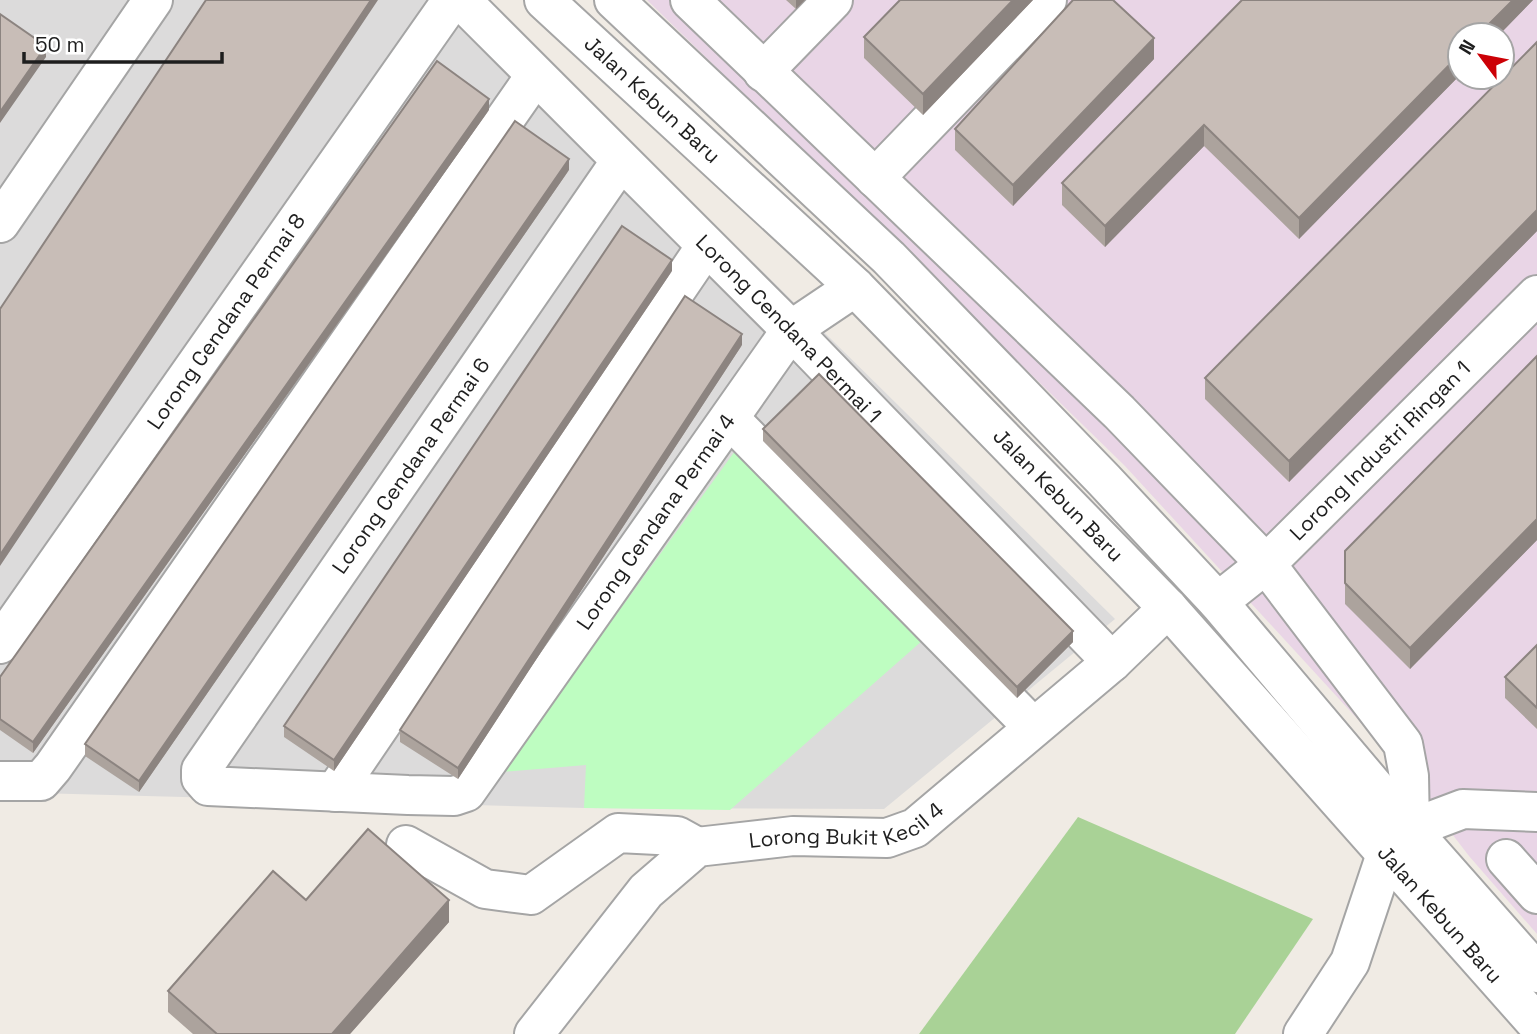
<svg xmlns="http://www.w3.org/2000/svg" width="1537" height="1034" font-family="'Space Grotesk',sans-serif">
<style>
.residential{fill:#dcdbdb}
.industrial{fill:#e9d5e6;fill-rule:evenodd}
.forest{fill:#a9d296}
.park{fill:#befdc1}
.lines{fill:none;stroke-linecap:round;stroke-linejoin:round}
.minor-casing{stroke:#a5a5a5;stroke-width:42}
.minor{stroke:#fff;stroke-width:38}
.wall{fill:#aca39d}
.shaded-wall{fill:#8c8480}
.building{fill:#c8bdb7;stroke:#8c8480;stroke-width:2}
.labels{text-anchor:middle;stroke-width:5;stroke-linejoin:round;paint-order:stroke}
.street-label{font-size:21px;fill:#1e1e1e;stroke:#fff}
</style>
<rect width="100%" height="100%" fill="#f0ebe4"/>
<path class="residential" d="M0 0H487L1115 619 884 809 584 808 0 792Z"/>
<path class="industrial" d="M647 0H1537V934L1469 856 1396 761 1125 466ZM1460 35H1502V77H1460Z"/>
<path class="forest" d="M1078 817 1313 919 1235 1034H919Z"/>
<path class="park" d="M735 451 923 640 730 810 584 808 586 765 502 772Z"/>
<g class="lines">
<defs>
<g id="minor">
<path id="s1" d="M461 0 791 330 1112 662"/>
<path id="s2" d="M544 0 855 287 1168 608 1537 1024"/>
<path d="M614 0 889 258 1104 480 1218 602 1410 829 1537 973"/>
<path d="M690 0 1119 412 1266 564 1403 744 1409 776 1410 829 1463 809 1537 812"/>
<path d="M763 72 833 0"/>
<path id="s3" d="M620 162 201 770V778L208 786 408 795 454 796 466 792 791 330 855 287"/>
<path d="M875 178 1047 0"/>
<path d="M0 223 153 0"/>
<path d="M730 419 1033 727"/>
<path id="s4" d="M1218 602 1266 564 1537 295"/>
<path id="s5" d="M0 644 452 0"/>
<path d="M0 781H41L53 767 535 76"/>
<path d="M335 792 706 246"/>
<path d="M406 845 485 889 531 895 618 833 677 836 697 847"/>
<path d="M1506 859 1537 894"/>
<path id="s6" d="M534 1034 646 891 697 847 793 836 887 838 915 828 1112 662 1168 608"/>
<path d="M1303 1034 1350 962 1386 854"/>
</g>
</defs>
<use href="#minor" class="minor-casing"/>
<use href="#minor" class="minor"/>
</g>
<path class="wall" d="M786 0H805L796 9Z
M900 0H1033L923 115 864 58V37Z
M1242 0H1533L1499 35H1460V75L1299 239 1204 146 1105 247 1062 205V183Z
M1537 42V231L1289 482 1205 399V378Z
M1154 59 1013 206 955 150V129Z
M489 110 33 753 0 730V677Z
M569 170 139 792 85 756V744Z
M672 271 334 771 284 737V726Z
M742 345 458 779 400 742V730Z
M1537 356V540L1410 669 1345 604V551Z
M763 429 1073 642 1017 698 763 441Z
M1537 645V729L1505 698V677Z
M306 900 449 922 350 1034H193L168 1012V991Z"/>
<path class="shaded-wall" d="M371 0H378L0 566V555Z
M796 0H805L796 9Z
M1013 0H1033L923 115V94Z
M1513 0H1533L1499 35H1478Z
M1154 38V59L1013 206V185Z
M46 46V57L0 123V112Z
M1460 54V75L1299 239V218Z
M489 99V110L33 753V742Z
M1204 125V146L1105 247V226Z
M569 159V170L139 792V781Z
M1537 210V231L1289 482V461Z
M672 260V271L334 771V760Z
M742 334V345L458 779V768Z
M1537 519V540L1410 669V648Z
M1073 631V642L1017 698V687Z
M449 900V922L350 1034H332Z"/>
<path class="building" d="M206 0H371L0 555V309Z
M900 0H1013L923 94 864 37Z
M1073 0H1113L1154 38 1013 185 955 129Z
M1242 0H1513L1478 35H1460V54L1299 218 1204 125 1105 226 1062 183Z
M0 14 46 46 0 112Z
M1537 42V210L1289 461 1205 378Z
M437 61 489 99 33 742 0 719V677Z
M515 121 569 159 139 781 85 744Z
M622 226 672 260 334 760 284 726Z
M685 296 742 334 458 768 400 730Z
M1537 356V519L1410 648 1345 583V551Z
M819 374 1073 631 1017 687 763 429Z
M1537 645V708L1505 677Z
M368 829 449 900 332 1034H217L168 991 273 871 306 900Z"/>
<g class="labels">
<g class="street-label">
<text dy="7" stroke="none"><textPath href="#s2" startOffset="147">Jalan Kebun Baru</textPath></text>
<text dy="7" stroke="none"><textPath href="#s5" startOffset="394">Lorong Cendana Permai 8</textPath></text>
<text dy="7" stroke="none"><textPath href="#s1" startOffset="464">Lorong Cendana Permai 1</textPath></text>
<text dy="7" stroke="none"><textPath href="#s4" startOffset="222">Lorong Industri Ringan 1</textPath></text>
<text transform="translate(411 466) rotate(-55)" y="7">Lorong Cendana Permai 6</text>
<text dy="7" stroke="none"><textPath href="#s2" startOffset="714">Jalan Kebun Baru</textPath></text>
<text dy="7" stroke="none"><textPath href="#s3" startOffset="1346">Lorong Cendana Permai 4</textPath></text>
<text dy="7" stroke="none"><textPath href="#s6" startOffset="402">Lorong Bukit Kecil 4</textPath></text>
<text dy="7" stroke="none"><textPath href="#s2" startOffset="1281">Jalan Kebun Baru</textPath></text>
</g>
</g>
<g transform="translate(1481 56) rotate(302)"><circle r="33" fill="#ffffff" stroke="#a5a5a5" stroke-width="2"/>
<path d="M0-5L12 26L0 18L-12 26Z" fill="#cc0006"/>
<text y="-10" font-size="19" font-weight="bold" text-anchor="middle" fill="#1e1e1e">N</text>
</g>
<path d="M24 52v10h198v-10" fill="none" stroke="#1e1e1e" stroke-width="3.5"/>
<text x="35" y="52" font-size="21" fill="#1e1e1e" stroke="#ffffff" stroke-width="5" paint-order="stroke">50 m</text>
</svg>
